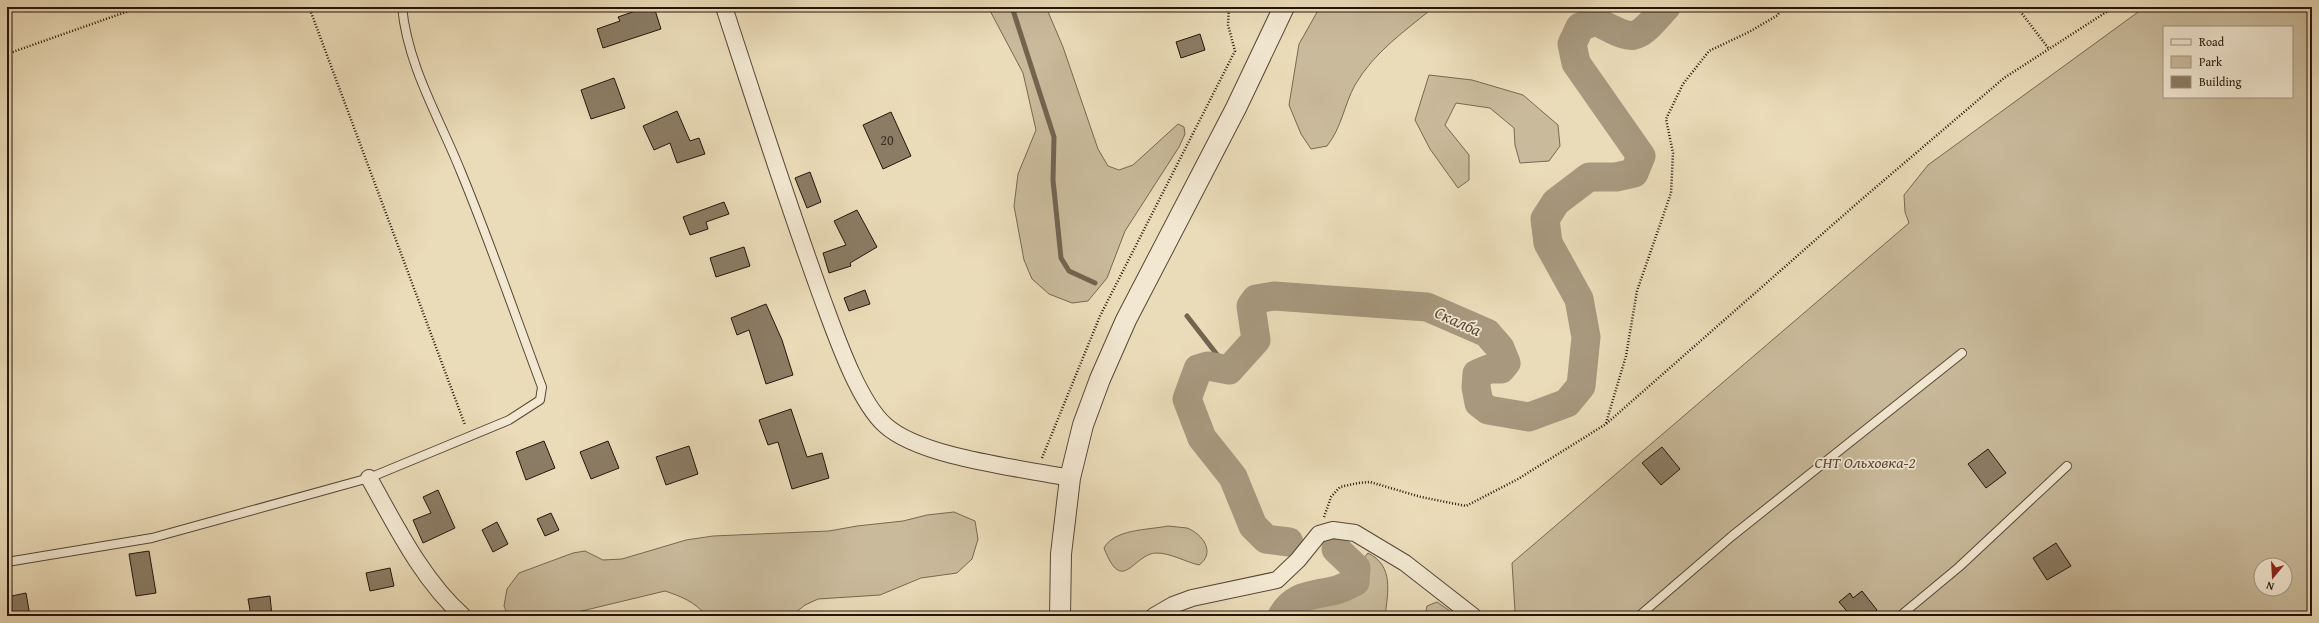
<svg xmlns="http://www.w3.org/2000/svg" width="2319" height="623" font-family="'Gentium Book Plus',serif">
<style>
.green{fill:#c9ba9b;stroke:#766853;fill-rule:evenodd}
.lines{fill:none;stroke-linecap:round;stroke-linejoin:round}
.stream{stroke:#736450;stroke-width:5}
.river{stroke:#a7987e;stroke-width:29}
.building{fill:#8b7c65;stroke:#24150b}
.service-casing{stroke:#564736;stroke-width:10}
.minor-casing{stroke:#564736;stroke-width:18}
.tertiary-casing{stroke:#564736;stroke-width:22}
.path{stroke:#24150b;stroke-width:2.5;stroke-dasharray:1 2;stroke-linecap:butt}
.service{stroke:#f2e8d2;stroke-width:8}
.minor{stroke:#f2e8d2;stroke-width:16}
.tertiary{stroke:#f2e8d2;stroke-width:20}
.labels{text-anchor:middle;stroke-width:3.5;stroke-linejoin:round;paint-order:stroke}
.number-label{font-size:14px;fill:#3e2f22}
.park-label{font-size:16px;font-style:italic;fill:#564736;stroke:#f2e8d2}
.water-label{font-size:17px;font-style:italic;fill:#584939;stroke:#f2e8d2}
</style>
<rect width="100%" height="100%" fill="#ebdcb9"/>
<filter id="stains"><feTurbulence type="fractalNoise" baseFrequency=".005" numOctaves="4"/><feColorMatrix values="0 0 0 0 .2 0 0 0 0 .09 0 0 0 0 .02 0 0 0 .5 -.17"/></filter>
<radialGradient id="worn" r=".72"><stop offset=".6" stop-color="#630" stop-opacity="0"/><stop offset="1" stop-color="#630" stop-opacity=".3"/></radialGradient>
<path class="green" d="M988 7H1046L1063 47 1098 149 1108 166 1119 170 1133 165 1178 124 1184 127 1185 134 1179 147 1125 231 1107 278 1088 301 1072 303 1049 294 1032 279 1024 260 1014 206 1018 174 1036 130 1023 73Z
M1320 7H1434C1405 31 1374 52 1355 85 1344 105 1342 127 1327 146L1311 149 1301 134 1289 105 1299 44Z
M2145 7H2312V613L2305 616H1520L1515 611 1512 563 1909 223 1905 212 1904 195 1928 165ZM2164 27H2292V97H2164ZM2261 565H2285V589H2261Z
M1429 75 1472 80 1523 95 1558 125 1560 146 1549 161 1520 163 1515 145 1514 128 1490 108 1456 103 1445 125 1469 155V180L1458 188 1430 149 1415 120Z
M954 512 975 521 978 539 972 559 957 573 921 578 880 595 818 599 805 605 791 616H706C696 602 680 596 665 591L561 616H508L504 606 507 589 519 573 573 553 585 551 603 560 622 559 686 540 713 536 829 531 857 526 903 521 927 515Z
M1168 526C1174 527 1181 527 1187 528 1203 534 1216 553 1199 565 1186 562 1170 553 1157 553 1133 553 1123 597 1104 548 1114 529 1148 530 1168 526Z
M1368 553C1394 566 1388 592 1385 616H1299C1304 610 1311 605 1319 602 1333 598 1363 600 1365 579 1366 573 1362 566 1362 560Z
M1437 602 1457 616H1425L1427 606Z"/>
<g class="lines">
<path class="stream" d="M1012 7 1054 137 1053 180 1061 258 1069 271 1095 283
M1187 316 1229 370"/>
<path class="river" d="M1289 542 1266 539 1253 526 1233 477 1202 438 1187 399 1198 369 1208 366 1229 370 1256 340 1251 306 1256 299 1274 296 1427 307 1487 333 1500 348 1506 363 1501 369H1489L1477 374 1476 387 1479 403 1488 410 1529 417 1567 403 1581 386 1586 337 1579 299 1548 243 1545 219 1556 202 1589 177H1616L1634 173 1641 156 1576 63 1572 44 1580 27 1596 21C1637 43 1635 41 1666 7
M1282 616C1294 595 1311 596 1332 591 1340 590 1348 585 1355 582L1356 568 1336 549"/>
</g>
<path class="building" d="M647 7H654L661 29 603 48 597 29 620 21 618 17Z
M1200 34 1205 50 1181 58 1176 42Z
M614 78 625 108 591 119 581 90Z
M677 111 690 141 699 138 705 154 677 163 670 143 654 150 643 126Z
M891 112 911 156 883 169 863 125Z
M810 172 821 202 807 208 795 178Z
M724 202 729 214 706 222 708 229 690 235 683 217Z
M857 210 877 247 850 263 851 266 829 273 823 253 846 245 834 221Z
M744 247 750 266 716 277 710 258Z
M865 290 870 304 849 311 844 298Z
M766 304 782 340 793 375 766 384 749 330 737 335 731 318Z
M791 409 807 457 822 453 829 478 792 489 778 442 768 445 759 420Z
M544 441 555 468 526 480 516 452Z
M608 441 619 468 591 479 580 452Z
M689 446 698 474 666 485 656 457Z
M1662 447 1680 469 1661 485 1642 463Z
M1988 449 2006 473 1986 488 1968 464Z
M438 490 455 528 423 543 413 520 431 513 423 497Z
M551 513 559 530 545 536 537 519Z
M497 522 508 544 493 552 482 530Z
M2056 543 2071 566 2047 580 2033 558Z
M149 551 156 593 136 596 129 554Z
M390 568 394 586 370 591 366 573Z
M1862 591 1877 610 1870 616H1851L1839 602 1850 593 1853 598Z
M26 593 30 616H7V597Z
M270 596 272 616H251L248 599Z"/>
<g class="lines">
<defs>
<path id="service" d="M7 562 152 538 369 478 509 420 540 400 542 387C515 315 490 242 461 172 439 117 408 67 402 7
M1639 616 1732 536 1962 353
M1900 616 1959 567 2067 466"/>
<path id="minor" d="M724 7C756 105 787 202 822 298 835 333 858 401 885 425 921 458 1022 468 1070 478
M369 478C395 524 422 580 463 616
M1154 616 1173 605 1192 598 1277 580 1298 560 1319 534 1333 530 1355 533 1405 563 1473 616"/>
<path id="tertiary" d="M1060 616 1061 554 1070 478 1083 425 1100 379 1126 320 1236 108 1284 7"/>
</defs>
<use href="#service" class="service-casing"/>
<use href="#minor" class="minor-casing"/>
<use href="#tertiary" class="tertiary-casing"/>
<path class="path" d="M309 7 465 425
M2009 7 2020 11 2049 49
M7 54 140 7
M1606 423 1626 356 1637 291 1671 193 1673 153 1666 119 1683 84 1709 51 1749 32 1778 15 1782 7
M1042 458 1100 316 1235 51 1228 25 1229 7
M1324 517 1331 497 1340 487 1358 483 1370 482 1421 497 1466 506 1518 479 1606 424 1862 199 2004 78 2114 7"/>
<use href="#service" class="service"/>
<use href="#minor" class="minor"/>
<use href="#tertiary" class="tertiary"/>
</g>
<g class="labels">
<g class="number-label">
<text x="887" y="145">20</text>
</g>
<g class="park-label">
<text x="1865" y="468">СНТ Ольховка-2</text>
</g>
<g class="water-label">
<text transform="translate(1458 321) rotate(24)" y="6">Скалба</text>
</g>
</g>
<rect width="2319" height="623" fill="none" stroke="#ebdcb9" stroke-width="24"/>
<rect x="8" y="8" width="2303" height="607" fill="none" stroke="#24150b" stroke-width="2"/>
<rect x="12" y="12" width="2295" height="599" fill="none" stroke="#24150b"/>
<rect x="2163" y="26" width="130" height="72" fill="#f2e8d2" stroke="#a09482"/>
<rect x="2171" y="39" width="20" height="6" fill="#f2e8d2" stroke="#a09482"/>
<text x="2199" y="46" font-size="12" fill="#24150b">Road</text>
<rect x="2171" y="56" width="20" height="12" fill="#c9ba9b" stroke="#a09482"/>
<text x="2199" y="66" font-size="12" fill="#24150b">Park</text>
<rect x="2171" y="76" width="20" height="12" fill="#8b7c65" stroke="#a09482"/>
<text x="2199" y="86" font-size="12" fill="#24150b">Building</text>
<g transform="translate(2273 577) rotate(198)"><circle r="19" fill="#f2e8d2" stroke="#a09482"/>
<path d="M0-3L7 15L0 10L-7 15Z" fill="#8f2418"/>
<text y="-6" font-size="11" font-weight="bold" text-anchor="middle" fill="#24150b">N</text>
</g>
<rect width="100%" height="100%" filter="url(#stains)"/>
<rect width="100%" height="100%" fill="url(#worn)"/>
</svg>
